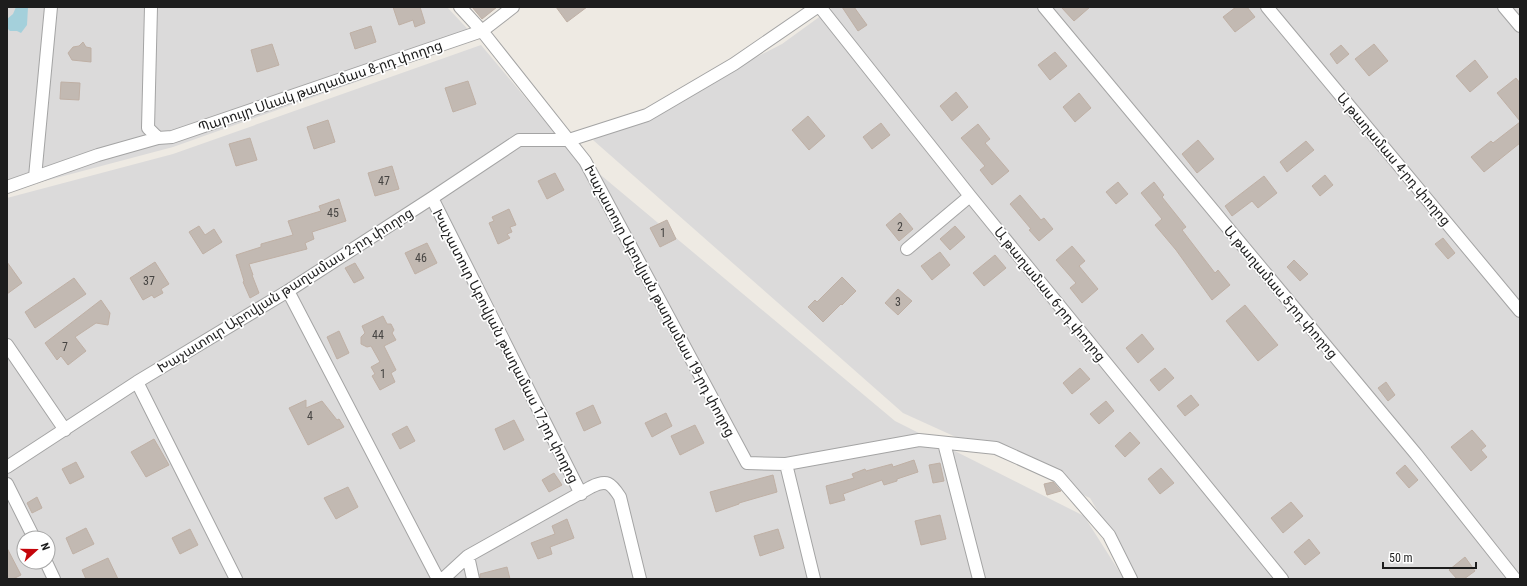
<svg xmlns="http://www.w3.org/2000/svg" width="1527" height="586" font-family="'Roboto Condensed','Noto Sans Armenian',sans-serif">
<style>
.residential{fill:#dbdada;fill-rule:evenodd}
.water{fill:#a4d0db}
.building{fill:#c2b9b2;stroke:#bfb0a5}
.lines{fill:none;stroke-linecap:round;stroke-linejoin:round}
.minor-casing{stroke:#a4a4a4;stroke-width:14}
.minor{stroke:#fff;stroke-width:12}
.labels{text-anchor:middle;stroke-width:3.5;stroke-linejoin:round;paint-order:stroke}
.number-label{font-size:12px;fill:#464442}
.street-label{font-size:14px;fill:#1d1d1d;stroke:#fff}
</style>
<rect width="100%" height="100%" fill="#eeeae3"/>
<path class="residential" d="M7 7H447L477 39 173 147 7 191Z
M833 7H1520V579H1138L1090 498 903 413 593 140 782 44Z
M481 45 566 146 895 421 1084 516 1124 579H7V198L173 154ZM24 538H48V562H24Z"/>
<path class="water" d="M16 7H28L27 25 21 33 17 31H10L7 28V19L13 14Z"/>
<path class="building" d="M393 7H420L425 23 415 27 413 20 399 25Z
M472 7H497L482 19Z
M556 7H587L567 22Z
M842 7H854L867 25 858 31Z
M1061 7H1090L1074 21Z
M1236 7H1247L1255 17 1235 32 1223 17Z
M371 26 376 42 355 49 350 33Z
M83 42 86 47 91 48V62L72 60 68 53 73 47 79 46Z
M272 44 279 65 257 72 251 50Z
M1374 44 1388 61 1369 76 1355 59Z
M1341 45 1349 54 1337 64 1330 54Z
M1055 52 1067 66 1050 80 1038 65Z
M1475 60 1488 77 1470 92 1456 76Z
M1516 78 1520 83V121L1497 93Z
M468 81 476 104 453 112 445 88Z
M61 82 80 83 79 100 60 99Z
M956 92 968 107 952 121 940 106Z
M1079 93 1091 108 1075 122 1063 107Z
M808 116 825 136 809 150 792 130Z
M328 120 335 142 314 149 307 127Z
M1520 122V143L1484 172 1471 157 1491 141 1493 143Z
M881 123 890 135 872 149 863 137Z
M978 124 990 139 985 143 1009 171 992 185 980 170 985 166 961 138Z
M250 138 257 160 236 166 229 144Z
M1198 140 1214 159 1197 173 1182 154Z
M1306 141 1314 150 1287 172 1280 162Z
M392 166 399 189 375 196 368 173Z
M555 173 564 190 547 199 538 181Z
M1325 175 1333 185 1320 196 1312 186Z
M1264 176 1277 193 1258 208 1252 201 1232 216 1225 206Z
M1118 182 1128 194 1116 204 1106 192Z
M1154 182 1164 195 1162 197 1186 227 1182 230 1215 273 1218 270 1230 285 1212 300 1176 250 1155 225 1162 219 1141 193Z
M1020 195 1041 220 1044 218 1053 229 1039 241 1029 230 1031 229 1010 204Z
M339 199 346 221 312 232 314 239 305 243 307 249 249 264 253 275H252L259 293 250 298 243 282 244 281 236 255 261 247V244L293 235 288 221 321 211 319 206Z
M509 209 516 225 510 227 512 232 507 234 510 238 498 244 489 223 494 221 492 217Z
M900 213 913 229 899 241 886 225Z
M667 220 676 239 660 247 650 228Z
M199 226 205 235 214 229 222 242 203 254 189 232Z
M955 226 965 237 950 250 940 239Z
M1443 238 1455 253 1448 259 1435 244Z
M427 243 437 263 415 274 405 253Z
M1072 246 1085 261 1079 266 1098 289 1082 303 1070 288 1076 283 1056 260Z
M940 252 950 265 932 280 921 266Z
M995 255 1006 268 984 286 973 273Z
M1294 260 1308 274 1300 281 1287 267Z
M7 262 22 283 7 294Z
M155 262 169 284 161 289 163 293 154 298 152 295 143 300 130 278Z
M355 263 364 278 354 283 345 268Z
M842 277 856 291 842 305 841 304 823 322 808 307 815 300 817 302Z
M74 278 86 294 35 328 25 312Z
M898 289 912 301 898 315 885 303Z
M101 300 110 313 108 325 96 323 75 337 86 351 68 365 61 356 57 360 45 343Z
M1245 305 1278 345 1258 361 1226 321Z
M383 316 387 324H391L394 330 392 333 396 340 384 346 396 370 391 373 395 382 380 390 372 376 375 374 371 367 380 362 371 346 367 347 361 344V337L365 333 362 326Z
M339 331 349 353 337 359 327 337Z
M1142 334 1154 349 1138 363 1126 348Z
M1080 368 1090 379 1072 394 1063 383Z
M1165 368 1174 378 1159 391 1150 380Z
M1386 382 1395 395 1388 401 1378 388Z
M1191 395 1199 405 1185 416 1177 406Z
M306 400V408L322 401 337 420 339 419 344 427 308 445 289 408Z
M1106 401 1114 411 1099 424 1090 414Z
M593 405 601 423 584 431 576 413Z
M666 413 672 426 652 437 645 423Z
M514 420 524 440 504 450 495 429Z
M695 425 704 443 680 455 671 436Z
M407 426 415 441 400 449 392 434Z
M1472 430 1486 446 1481 450 1487 457 1471 471 1451 447Z
M1130 432 1140 443 1125 457 1115 446Z
M154 439 169 465 146 477 131 452Z
M914 460 918 472 897 479V481L884 485 882 480 843 494 845 500 830 504 826 486 854 478 852 474 865 469 866 471 892 464 893 467Z
M76 462 84 477 70 484 62 469Z
M940 463 944 481 933 483 929 465Z
M1405 465 1418 480 1409 488 1396 473Z
M1161 468 1174 483 1160 494 1148 479Z
M554 473 562 485 549 492 542 480Z
M773 475 777 492 739 503V504L716 512 710 492Z
M1053 482 1061 491 1047 495 1044 484Z
M348 487 358 507 336 519 324 498Z
M37 497 42 508 32 513 27 503Z
M1291 502 1303 516 1283 533 1271 518Z
M940 515 946 539 921 545 915 521Z
M567 519 574 538 550 547 552 554 538 559 531 543 555 534 552 526Z
M86 528 94 544 73 554 66 538Z
M190 529 198 545 180 554 172 538Z
M778 529 784 548 760 556 754 536Z
M1309 539 1320 553 1305 565 1294 552Z
M7 548 21 575 13 579H7Z
M1465 557 1475 571 1464 579H1457L1449 570Z
M108 558 118 579H86L82 570Z
M507 567 510 579H480V574Z"/>
<g class="lines">
<defs>
<path id="minor" d="M151 7 148 128 158 138
M513 7 482 31 585 161 747 463 786 464 919 440 996 448 1058 476 1109 535 1131 579
M820 7 970 196 1282 579
M1044 7 1416 454 1515 579
M1267 7 1520 311
M1504 7 1520 26
M35 177 51 7
M7 187 98 155 158 138 172 137 482 31 460 7
M432 198 581 494
M907 249 970 196
M288 291 438 579
M7 345 65 430
M137 382 236 579
M944 443 979 579
M786 464 814 579
M7 467 137 382 288 291 432 198 519 140H569L647 115 734 64 817 7
M7 484 34 538
M468 556 473 579
M46 562 54 579
M443 579 468 556 591 487C607 479 611 483 620 497L640 579"/>
</defs>
<use href="#minor" class="minor-casing"/>
<use href="#minor" class="minor"/>
</g>
<g class="labels">
<g class="number-label">
<text x="384" y="185">47</text>
<text x="333" y="217">45</text>
<text x="900" y="231">2</text>
<text x="663" y="237">1</text>
<text x="421" y="262">46</text>
<text x="149" y="285">37</text>
<text x="898" y="306">3</text>
<text x="378" y="339">44</text>
<text x="65" y="351">7</text>
<text x="383" y="378">1</text>
<text x="310" y="420">4</text>
</g>
<g class="street-label">
<text transform="translate(320 86) rotate(-19)" y="5">Պարույր Սևակ թաղամաս 8-րդ փողոց</text>
<text transform="translate(1394 159) rotate(50)" y="5">Ա թաղամաս 4-րդ փողոց</text>
<text transform="translate(285 290) rotate(-32)" y="5">Խաչատուր Աբովյան թաղամաս 2-րդ փողոց</text>
<text transform="translate(1281 292) rotate(50)" y="5">Ա թաղամաս 5-րդ փողոց</text>
<text transform="translate(1050 294) rotate(51)" y="5">Ա թաղամաս 6-րդ փողոց</text>
<text transform="translate(660 301) rotate(62)" y="5">Խաչատուր Աբովյան թաղամաս 19-րդ փողոց</text>
<text transform="translate(506 346) rotate(63)" y="5">Խաչատուր Աբովյան թաղամաս 17-րդ փողոց</text>
</g>
</g>
<rect width="1527" height="586" fill="none" stroke="#1d1d1d" stroke-width="16"/>
<g transform="translate(36 550) rotate(69)"><circle r="19" fill="#ffffff" stroke="#a5a5a5"/>
<path d="M0-3L7 15L0 10L-7 15Z" fill="#c4050b"/>
<text y="-6" font-size="11" font-weight="bold" text-anchor="middle" fill="#1d1d1d">N</text>
</g>
<path d="M1383 562v6h93v-6" fill="none" stroke="#1d1d1d" stroke-width="2"/>
<text x="1389" y="562" font-size="12" fill="#1d1d1d" stroke="#ffffff" stroke-width="3" paint-order="stroke">50 m</text>
</svg>
